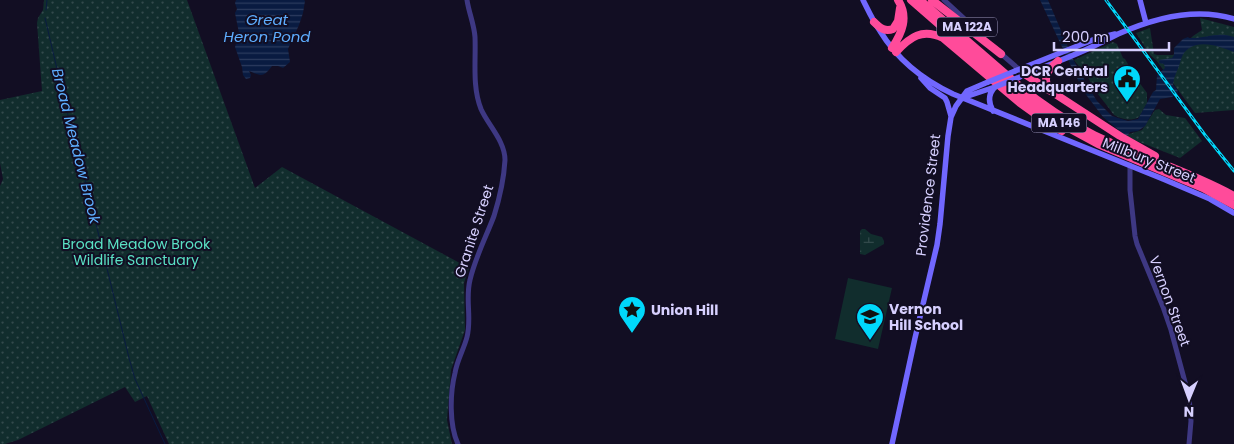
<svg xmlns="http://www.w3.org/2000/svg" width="1234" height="444" font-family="Poppins,sans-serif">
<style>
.wetland{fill:url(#wetland-marsh)}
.park{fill:url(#park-dots)}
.pitch{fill:#112d2d}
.water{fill:url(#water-rules)}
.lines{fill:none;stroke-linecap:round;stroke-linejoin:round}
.stream{stroke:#091b41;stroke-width:1}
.tertiary{stroke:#3e3883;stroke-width:5}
.secondary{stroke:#7167ff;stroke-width:5.5}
.motorway{stroke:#ff4b9a;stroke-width:8}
.rail-casing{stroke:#00d8fb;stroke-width:3}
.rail{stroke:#120e23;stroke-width:1;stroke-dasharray:4;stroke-linecap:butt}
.secondary-bridge{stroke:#7167ff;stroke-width:5.5}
.labels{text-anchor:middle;stroke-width:4;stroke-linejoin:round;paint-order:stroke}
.shield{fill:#120e23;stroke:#9c96bd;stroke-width:1}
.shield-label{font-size:12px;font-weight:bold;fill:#d7d0ff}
.poi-label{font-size:14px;font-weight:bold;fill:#d7d0ff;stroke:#120e23;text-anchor:start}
.street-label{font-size:14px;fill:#d7d0ff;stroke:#120e23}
.park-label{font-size:14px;fill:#5ae1c4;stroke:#120e23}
.water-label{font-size:15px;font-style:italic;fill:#5eaeff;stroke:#120e23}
</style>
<defs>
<pattern id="wetland-marsh" width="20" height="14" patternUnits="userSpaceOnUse" patternTransform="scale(1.25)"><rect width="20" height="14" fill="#112d2d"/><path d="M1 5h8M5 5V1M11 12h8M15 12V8" fill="none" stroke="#334a4c"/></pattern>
<pattern id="park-dots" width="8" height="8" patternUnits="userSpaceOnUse" patternTransform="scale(1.25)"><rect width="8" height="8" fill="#112d2d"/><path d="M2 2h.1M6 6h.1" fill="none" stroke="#334a4c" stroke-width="1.8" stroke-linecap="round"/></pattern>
<pattern id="water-rules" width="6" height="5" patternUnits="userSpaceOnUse" patternTransform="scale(1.25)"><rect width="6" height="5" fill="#091b41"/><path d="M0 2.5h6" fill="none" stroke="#2c3b5e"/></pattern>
</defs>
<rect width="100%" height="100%" fill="#120e23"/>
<path class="wetland" d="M862 229H865L871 234 882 237 884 241V244L865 255 860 254V231Z"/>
<path class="park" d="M44 0H187L255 188 282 167 469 268 464 283 465 330 451 370 447 420 452 444H169L147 396 135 402 125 387 18 440 5 444H0V186L3 179 0 163V100L42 91 37 23 38 18 43 10Z
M1200 18 1234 27V110L1195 113 1156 60 1150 55 1136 33 1150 28 1154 54 1157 55H1173L1193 36 1202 30Z
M1113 42 1117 44 1123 58 1125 59 1136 78 1147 93V103L1139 117C1132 121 1123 120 1116 116 1112 114 1111 110 1108 107 1101 97 1090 87 1087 73H1084C1081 67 1077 65 1074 60Z
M1159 109 1166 115 1185 118 1202 141 1180 158 1127 137 1129 134 1142 130 1155 110Z"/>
<path class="pitch" d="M848 278 892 288 878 349 835 339Z"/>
<path class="water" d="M236 0H304L305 1 303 13 299 25 288 49 290 62 283 68 278 66H272C263 78 261 76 249 71L251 75 250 78 246 79 243 75 242 67 235 47 239 33 235 13 237 9 235 3Z
M1040 0H1048L1074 61 1089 88 1097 101 1112 116 1128 121 1138 119 1153 92 1156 90 1157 75 1165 68 1164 64 1159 63V60L1172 58 1174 55V48L1183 39 1188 37 1189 38C1205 39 1217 31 1234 37V52C1221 47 1201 39 1188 49 1182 53 1181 60 1179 66 1176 74 1174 76 1173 85L1177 89 1178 93 1172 97 1160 99 1145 126 1138 131 1130 132 1127 137 1103 117 1084 92 1070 64Z"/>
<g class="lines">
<path class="stream" d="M46 10 47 0
M45 18 74 141 83 171 129 358 135 379 165 444"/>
<path class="tertiary" d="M944 0 982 35
M999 52 1021 71
M1130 165V190L1135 236 1137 244 1163 307 1171 330 1189 397 1191 421 1189 444
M458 444C449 425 450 393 455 373 457 360 464 349 467 337 472 318 465 299 470 280 475 258 486 237 494 216 499 200 504 177 505 160 505 141 488 125 481 109 472 86 476 61 475 37 474 24 469 13 467 0"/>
<path class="secondary" d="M863 0C868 10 873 21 880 31 897 59 923 80 953 94L1163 179 1210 199 1234 213
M1140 0 1146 23
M1015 71 1095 39 1115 34
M1024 75C1048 65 1074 56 1098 44 1105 41 1112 37 1118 34 1154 18 1196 7 1234 19
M921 78 930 88 945 98 947 102 951 116
M962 98 995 87
M993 111C988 102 988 94 995 87
M892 444 915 338 937 245 940 224 948 136 951 117 956 106 967 91 988 82"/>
<path class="motorway" d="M911 0 1027 101 1052 119 1098 144 1203 188 1234 205
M920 0 1017 84C1041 104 1066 121 1094 135 1140 157 1189 171 1234 196
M932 0 1001 54
M874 22C880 28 885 32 893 29L898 21 900 8
M892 48C902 33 909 17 898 0
M896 52C910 37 922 28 943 38L1020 103 1041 118 1062 131
M1026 75 1123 138 1155 156
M1049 90C1042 78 1048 69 1058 61"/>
<defs>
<path id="rail" d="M1106 0 1205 135 1234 171"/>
</defs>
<use href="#rail" class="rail-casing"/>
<use href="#rail" class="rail"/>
<path class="secondary-bridge" d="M988 82 1015 71
M995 87 1020 77"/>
</g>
<defs>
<symbol id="civic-pin" viewBox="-11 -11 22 30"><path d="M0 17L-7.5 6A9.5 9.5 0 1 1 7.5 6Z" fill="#00d8fb" stroke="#120e23"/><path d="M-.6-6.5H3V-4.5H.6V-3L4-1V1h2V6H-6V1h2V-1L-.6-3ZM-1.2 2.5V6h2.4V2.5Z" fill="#111"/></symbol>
<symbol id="sight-pin" viewBox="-11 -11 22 30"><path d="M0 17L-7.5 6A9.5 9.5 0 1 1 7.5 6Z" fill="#00d8fb" stroke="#120e23"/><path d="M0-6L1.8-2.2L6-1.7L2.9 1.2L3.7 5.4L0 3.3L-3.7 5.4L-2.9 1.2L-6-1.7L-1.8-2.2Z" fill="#111"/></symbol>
<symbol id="school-pin" viewBox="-11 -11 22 30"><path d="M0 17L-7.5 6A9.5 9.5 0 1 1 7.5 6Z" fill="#00d8fb" stroke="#120e23"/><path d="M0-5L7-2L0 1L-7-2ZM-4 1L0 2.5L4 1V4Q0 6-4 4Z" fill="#111"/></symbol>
</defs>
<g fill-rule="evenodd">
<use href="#civic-pin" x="1111" y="63" width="32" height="43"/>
<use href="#sight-pin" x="616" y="294" width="32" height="43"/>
<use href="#school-pin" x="854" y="301" width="32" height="43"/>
</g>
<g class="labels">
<g class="shield">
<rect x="937" y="17.5" width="60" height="19" rx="4"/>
<rect x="1031.5" y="113.5" width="55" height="19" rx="4"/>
</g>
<g class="shield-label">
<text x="967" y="31">MA 122A</text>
<text x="1059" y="127">MA 146</text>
</g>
<g class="poi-label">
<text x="1108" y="76" text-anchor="end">DCR Central<tspan x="1108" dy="16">Headquarters</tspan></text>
<text x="889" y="314">Vernon<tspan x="889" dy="16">Hill School</tspan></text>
<text x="651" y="315">Union Hill</text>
</g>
<g class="street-label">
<text transform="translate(1149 160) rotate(22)" y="5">Millbury Street</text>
<text transform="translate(928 195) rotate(-83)" y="5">Providence Street</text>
<text transform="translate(474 231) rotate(-72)" y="5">Granite Street</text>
<text transform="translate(1170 301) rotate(70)" y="5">Vernon Street</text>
</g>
<g class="park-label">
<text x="136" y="249">Broad Meadow Brook<tspan x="136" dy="16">Wildlife Sanctuary</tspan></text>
</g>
<g class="water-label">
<text x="267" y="25">Great<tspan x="267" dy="17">Heron Pond</tspan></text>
<text transform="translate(76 146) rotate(76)" y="5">Broad Meadow Brook</text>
</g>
</g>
<g transform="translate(1189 399) rotate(181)" stroke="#120e23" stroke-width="4" paint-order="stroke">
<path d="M0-4L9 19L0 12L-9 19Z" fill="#d7d0ff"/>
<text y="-8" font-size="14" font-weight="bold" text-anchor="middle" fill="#d7d0ff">N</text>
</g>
<path d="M1054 42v8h115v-8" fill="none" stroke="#d7d0ff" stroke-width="2.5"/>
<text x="1062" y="42" font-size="15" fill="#d7d0ff" stroke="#120e23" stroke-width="4" paint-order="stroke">200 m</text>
</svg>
